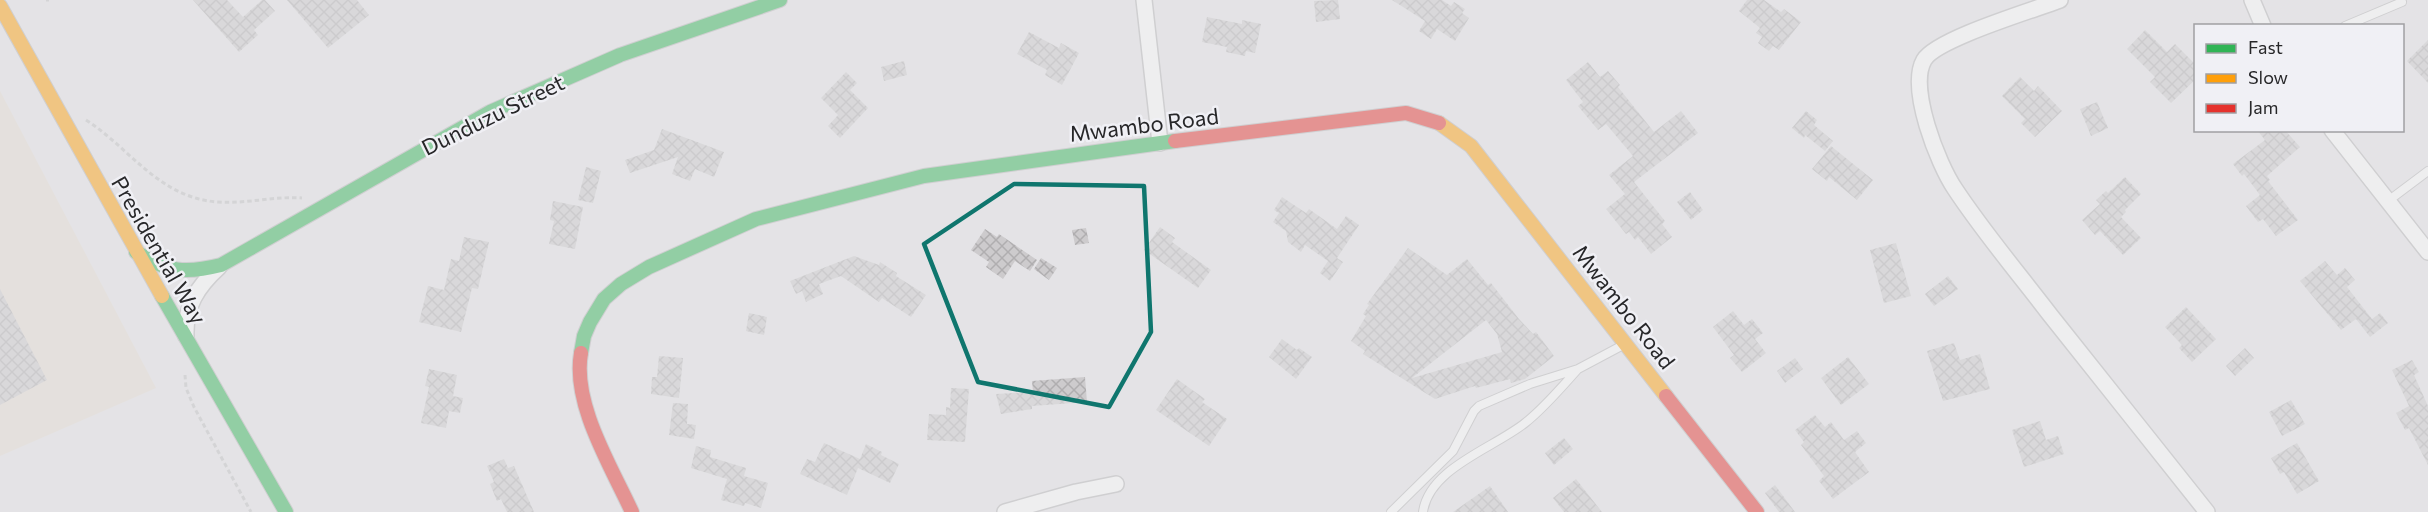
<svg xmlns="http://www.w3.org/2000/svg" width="2428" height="512" font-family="Commissioner,sans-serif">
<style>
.commercial{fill:#e5dcd3}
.building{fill:url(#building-cross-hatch);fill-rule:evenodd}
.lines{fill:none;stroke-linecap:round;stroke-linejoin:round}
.lane-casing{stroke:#b7b6b8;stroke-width:10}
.street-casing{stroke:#b7b6b8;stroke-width:18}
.fast-casing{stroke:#b7b6b8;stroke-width:16}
.slow-casing{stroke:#b7b6b8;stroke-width:16}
.jam-casing{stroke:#b7b6b8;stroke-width:16}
.path{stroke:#c2c2c3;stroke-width:3;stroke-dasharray:4.5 3;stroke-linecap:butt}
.lane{stroke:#fbfbfb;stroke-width:8}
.street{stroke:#fbfbfb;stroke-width:15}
.fast{stroke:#30b455;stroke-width:14}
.slow{stroke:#ff9f0a;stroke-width:14}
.jam{stroke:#e5322d;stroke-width:14}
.marked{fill:none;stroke:#0f766e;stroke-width:4.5;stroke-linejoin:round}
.labels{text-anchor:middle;stroke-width:5;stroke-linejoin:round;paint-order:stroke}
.street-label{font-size:22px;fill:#272729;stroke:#f0f0f5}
</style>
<defs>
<pattern id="building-cross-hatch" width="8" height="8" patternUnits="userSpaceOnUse" patternTransform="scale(1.5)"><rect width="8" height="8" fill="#cdcbcd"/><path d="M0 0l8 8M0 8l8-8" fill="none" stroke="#b0aeb0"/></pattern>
</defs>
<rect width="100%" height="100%" fill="#e4e3e6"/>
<path class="commercial" d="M0 91 156 388 0 456Z"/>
<path class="building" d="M193 0H227L243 17 262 0H265L275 11 254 30 258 35 239 52Z
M287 0H357L369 15 328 48Z
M1338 0 1340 19 1316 22 1314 1Z
M1392 0H1442L1451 6 1454 2 1465 9 1462 13 1469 18 1455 41 1437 29 1431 39 1419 31 1425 21Z
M1747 0H1764L1781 12 1784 9 1801 22 1779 50 1773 46 1769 51 1758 43 1762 37 1756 33 1760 28 1739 11Z
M1207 17 1242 24V20L1261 24 1255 53 1246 51 1245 56 1226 52 1227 47 1202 42Z
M2145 30 2167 52 2175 44 2196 65V79L2171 103 2150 82 2155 77 2127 49Z
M1029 32 1059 48 1061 43 1079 53 1062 85 1045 75 1047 70 1017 54Z
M2428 40V83L2407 61Z
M904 61 907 75 884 81 881 67Z
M1588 62 1600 77 1608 71 1620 85 1618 87 1654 132 1681 111 1698 133 1634 182 1665 221 1662 224 1672 237 1651 254 1638 237 1635 240 1629 232 1626 234 1606 209 1625 194 1609 175 1633 156 1606 124 1598 130 1578 106 1583 102 1566 80Z
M846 72 857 83 850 90 868 108 840 138 828 126 838 115 821 98Z
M2020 77 2034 91 2038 86 2062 111 2035 137 2021 123 2025 119 2002 96Z
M2097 102 2108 128 2091 136 2080 109Z
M1806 111 1817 120 1814 125 1833 141 1825 151 1805 135 1804 138 1792 128Z
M662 129 724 152 714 177 695 169 690 181 672 174 678 157 630 173 625 160 654 150Z
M2257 130H2285L2300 147 2267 176 2270 180 2268 181 2298 220 2276 236 2263 219 2258 222 2246 206 2260 195 2244 174 2242 176 2233 164 2265 140Z
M1831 146 1873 180 1857 200 1829 177 1827 181 1812 169Z
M586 167 601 171 593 203 578 200Z
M2125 177 2141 194 2125 210 2126 212 2121 217 2141 238 2123 255 2100 231 2095 235 2082 220 2100 204 2096 200 2106 191 2108 193Z
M1690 192 1703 210 1691 220 1677 202Z
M1282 197 1306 213 1309 209 1337 229 1346 216 1359 225 1337 258 1343 262 1330 281 1320 273 1328 261 1305 245 1301 252 1288 242 1286 231 1273 222 1279 213 1274 210Z
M553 201 583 207 575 249 549 244 554 221 550 220Z
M1160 227 1175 238 1172 242 1211 270 1198 288 1144 250Z
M1086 228 1089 243 1075 245 1072 230Z
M985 229 997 237 999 234 1037 260 1030 271 1015 261 1003 279 986 267 989 262 971 250Z
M464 237 489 242 478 289 472 288 461 332 419 322 428 286 444 290 451 259 459 261Z
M1896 243 1911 296 1884 303 1870 250Z
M1408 248 1447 275 1467 259 1488 285 1491 283 1519 319 1533 334 1536 332 1554 356 1525 379 1511 383 1510 379 1476 388 1475 386 1435 399 1363 354 1365 351 1351 341 1366 316 1363 314 1369 305 1367 304ZM1486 320 1497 334 1502 352 1412 378Z
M854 256 879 265 880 262 897 273 896 276 926 295 911 317 882 298 879 302 841 276 819 284 823 294 806 302 802 291 796 294 790 281Z
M1041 258 1057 268 1049 280 1034 269Z
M2325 261 2337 275 2345 268 2355 280 2347 287 2372 319 2380 313 2388 323 2370 337 2356 319 2341 330 2300 281Z
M1948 276 1958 289 1934 306 1925 294Z
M0 289 47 380 0 405Z
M2186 307 2216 339 2192 362 2179 348 2182 345 2165 327Z
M1733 311 1744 325 1752 319 1763 333 1755 339 1766 353 1742 372 1730 358 1734 355 1713 327Z
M749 313 767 317 764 335 746 331Z
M1282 339 1297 350 1299 348 1312 357 1296 379 1269 357Z
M1954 343 1960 360 1980 354 1990 389 1943 401 1927 351Z
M2245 348 2254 358 2235 376 2226 366Z
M659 356 683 358 679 398 651 394 652 377H657Z
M1848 357 1869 384 1841 405 1821 378Z
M1795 358 1803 369 1785 383 1777 371Z
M2412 360 2419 372 2414 375 2428 406V465L2409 428 2405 430 2396 413 2409 406 2392 370Z
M429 369 457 375 453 396 463 398 460 413 449 411 446 428 421 423 429 387 425 386Z
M1085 377 1087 402 1032 406V409L1001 414 996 394 1033 392 1032 381Z
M1177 379 1205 399 1202 402 1227 419 1209 446 1156 410Z
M951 388 969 389 965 442 927 440 929 414 946 415V407L950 408Z
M2291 400 2305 424 2282 436 2269 412Z
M673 403 688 404 687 424 696 425 694 439 669 435Z
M1815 415 1825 427 1831 422 1844 440 1857 431 1866 443 1855 452 1869 472 1833 499 1819 481 1824 476 1801 445 1804 442 1795 430Z
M2040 421 2046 440 2058 436 2064 454 2024 467 2012 430Z
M1564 438 1573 449 1554 465 1545 453Z
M824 443 860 459 866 444 882 452 881 455 899 464 890 483 858 468 847 495 800 474 807 459 815 462Z
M2297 443 2319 481 2297 494 2284 472 2280 474 2271 458Z
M696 446 711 450 710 457 746 468 744 476 768 483 761 508 745 503 744 506 721 500 727 479 691 468Z
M504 459 508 468 514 466 534 512H507L501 499 497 501 490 484 494 482 487 466Z
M1576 479 1602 512H1564L1553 498Z
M1775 485 1795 512H1779L1765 493Z
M1490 486 1508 512H1453Z"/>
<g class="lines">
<defs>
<path id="lane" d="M2345 26 2402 2
M2388 201 2428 171
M1391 512 1453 451 1474 411 1479 406 1530 384 1578 369 1625 344
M1423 512C1429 468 1494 448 1525 423 1544 408 1560 389 1577 370"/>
<path id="street" d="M1144 0 1160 143
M2060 0C2034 10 1936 39 1924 60 1908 88 1938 164 1955 189 1984 233 2019 274 2051 316 2103 381 2155 447 2207 512
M2252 0 2263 26
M2332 130 2428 252
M186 336C185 306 197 287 219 267
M1005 512 1076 492 1116 484"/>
<path id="fast" d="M136 252C168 272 185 274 221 265L490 112 620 55 780 0
M162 296 286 512
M581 353 584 336 590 322 604 299 621 284 649 267 756 219 924 176 1175 141"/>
<path id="slow" d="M0 6 162 296
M1439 123 1471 146 1666 396"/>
<path id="jam" d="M1175 141 1406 113 1439 123
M581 353C572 404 611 466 632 512
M1666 396 1757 512"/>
</defs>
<use href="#lane" class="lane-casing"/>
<use href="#street" class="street-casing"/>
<use href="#fast" class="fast-casing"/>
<use href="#slow" class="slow-casing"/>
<use href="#jam" class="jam-casing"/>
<path class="path" d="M46 0H49
M86 120C131 149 159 198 218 202 247 204 274 196 302 198
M185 375 186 388 194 407 251 512"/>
<use href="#lane" class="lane"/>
<use href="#street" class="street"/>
<use href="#fast" class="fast"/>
<use href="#slow" class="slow"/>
<use href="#jam" class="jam"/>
</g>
<path d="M0 0H2428V512H0ZM1014 184 1144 186 1151 332 1109 407 978 382 924 244Z" fill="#e4e3e6" fill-opacity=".55" fill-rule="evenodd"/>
<path class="marked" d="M1014 184 1144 186 1151 332 1109 407 978 382 924 244Z"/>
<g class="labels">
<g class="street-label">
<text transform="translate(493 115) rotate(-26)" y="8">Dunduzu Street</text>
<text transform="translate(1144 125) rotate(-7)" y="8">Mwambo Road</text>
<text transform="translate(159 250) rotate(60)" y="8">Presidential Way</text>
<text transform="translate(1624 307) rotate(52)" y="8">Mwambo Road</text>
</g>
</g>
<rect x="2194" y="24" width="210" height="108" fill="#f0f0f5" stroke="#a0a0a3" stroke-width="1.5"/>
<rect x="2206" y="44" width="30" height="9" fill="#30b455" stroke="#a0a0a3" stroke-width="1.5"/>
<text x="2248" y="54" font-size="18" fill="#272729">Fast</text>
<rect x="2206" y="74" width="30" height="9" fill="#ff9f0a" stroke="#a0a0a3" stroke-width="1.5"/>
<text x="2248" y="84" font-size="18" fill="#272729">Slow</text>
<rect x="2206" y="104" width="30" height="9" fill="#e5322d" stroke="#a0a0a3" stroke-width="1.5"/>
<text x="2248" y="114" font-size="18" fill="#272729">Jam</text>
</svg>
